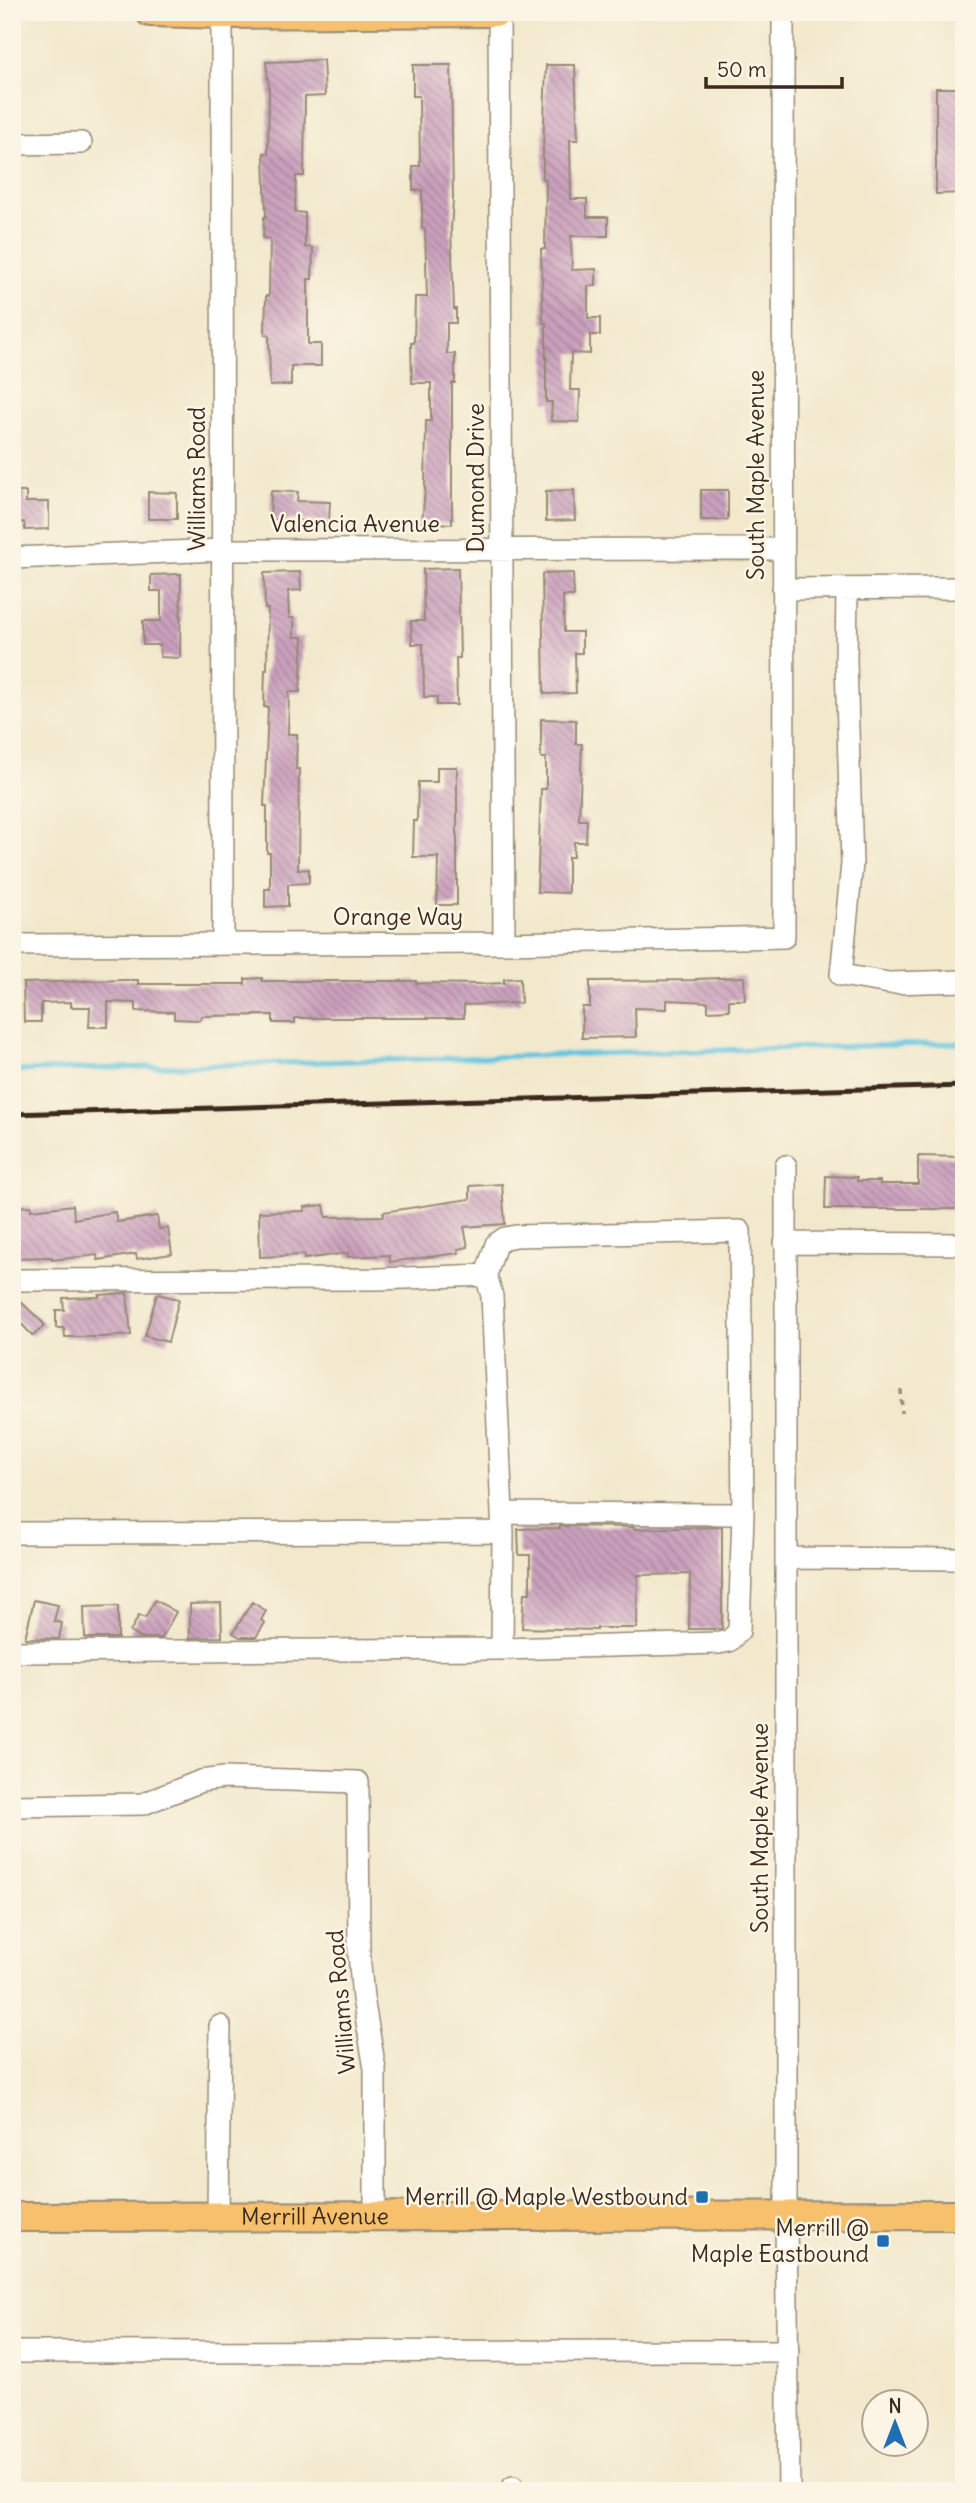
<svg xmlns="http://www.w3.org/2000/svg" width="976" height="2503" font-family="Delius,sans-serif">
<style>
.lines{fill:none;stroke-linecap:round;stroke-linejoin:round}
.stream{stroke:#61c4df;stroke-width:5}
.building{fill:url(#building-back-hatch)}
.minor-casing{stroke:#968a76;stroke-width:24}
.major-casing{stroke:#968a76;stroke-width:32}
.path{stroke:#968a76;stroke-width:3.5;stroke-dasharray:5 5;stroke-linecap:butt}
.minor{stroke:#fff;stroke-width:21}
.major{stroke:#f7c06c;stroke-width:28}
.rail{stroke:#3b2a1e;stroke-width:5}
.poi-dot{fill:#1f6fb2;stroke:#fcf5e5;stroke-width:2.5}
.labels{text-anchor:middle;stroke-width:5;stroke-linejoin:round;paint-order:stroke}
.street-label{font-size:23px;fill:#3b2a1e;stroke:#fcf5e5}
.poi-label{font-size:23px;fill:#3b2a1e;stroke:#fcf5e5;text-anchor:end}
</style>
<defs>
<pattern id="building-back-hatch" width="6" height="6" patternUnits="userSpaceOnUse" patternTransform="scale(1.75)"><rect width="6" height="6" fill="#caa0bd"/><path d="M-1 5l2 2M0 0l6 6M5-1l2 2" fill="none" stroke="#a58399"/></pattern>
</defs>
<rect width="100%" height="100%" fill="#fcf5e5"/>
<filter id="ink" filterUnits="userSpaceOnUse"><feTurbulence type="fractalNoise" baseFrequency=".0143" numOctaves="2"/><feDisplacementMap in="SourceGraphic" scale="14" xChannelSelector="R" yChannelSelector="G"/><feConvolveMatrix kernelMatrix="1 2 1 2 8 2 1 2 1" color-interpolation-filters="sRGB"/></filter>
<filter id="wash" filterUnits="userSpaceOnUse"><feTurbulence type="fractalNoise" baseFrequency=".00686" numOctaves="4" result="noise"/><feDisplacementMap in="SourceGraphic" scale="28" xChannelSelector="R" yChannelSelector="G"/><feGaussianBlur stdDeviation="1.57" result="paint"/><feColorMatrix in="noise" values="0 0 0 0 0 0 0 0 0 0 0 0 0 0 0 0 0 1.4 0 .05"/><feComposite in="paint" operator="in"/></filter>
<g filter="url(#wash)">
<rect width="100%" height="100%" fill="#f2e9cd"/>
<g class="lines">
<path class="stream" d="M12 1071 964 1043"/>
</g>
<g id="blocks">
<path class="building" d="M323 60 325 96 305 97 304 176H296L295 212 305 213V247L313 248 312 279H308V344H321V366H291V385L270 386 269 335H265L266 296H269L270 239 263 238 264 217H266L264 153H268L269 88 266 62Z
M413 65H451L453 200 451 229 454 309H456V323H447V354H455V383H452V524L422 522 425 490 426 421H431V383H412L411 343H414L415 297H427L425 228H422V190H413V166H420L419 96H413Z
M546 65H575L578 140H570L571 199H587V217H608V236H571L572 270 596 269V286H588V318H600V335H590V354L571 353 570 390H580L579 422 551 421 552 402H546V323H543L541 249H545L546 179H543V151Z
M936 88H964V193L936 194Z
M574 490 575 520 546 521V491Z
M701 490H728V520H701Z
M271 491 298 492 297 501 330 502 329 522 270 519Z
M12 492H26V502H49V529L25 530 24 522 12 523Z
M148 492 177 493V519H148Z
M458 568 460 658H456L457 705H437V697H424L423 644H412L411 621H424L423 569Z
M300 572 301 590 288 591 289 618H294V637H303L300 692H289L288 734H297L296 769H299L298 870 309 869V883L288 884V906L265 907V889H270V853H267V806H264L268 707H264L265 670H267L268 609H265L264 573Z
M573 573 574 596H563L564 632H582V653H575L576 693 544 694 542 574Z
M181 574 180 658 160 657V645H143V621H161V591H151V575Z
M541 719 576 720V744H582L579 820H587L586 842H574L573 857H568V893L537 892 541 789H546V758H541Z
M437 767H457V905H437L438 857H413L414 821H417L418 782H437Z
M744 977 745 1000H729V1010L708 1011V1002L667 1000V1009L635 1008 636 1037 582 1038V1007H590V981L696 980V979Z
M262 978V981H416V983L483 984 504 983V979L520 978 521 1003 464 1005V1018H295V1023H273V1015L201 1016 200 1020 174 1019V1012L136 1011V1003L108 1002V1027H89L90 1007H71V1002L41 1003V1022H24L23 983 122 980H138V984H245V979Z
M918 1156 964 1157V1209H825L826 1176 857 1177V1181H880V1184H918Z
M502 1184 505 1224 464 1227 468 1247 458 1249 459 1253 390 1262 389 1255 348 1257V1253L304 1259V1255L260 1257 259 1212 305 1211 304 1207 324 1205 326 1217 384 1216 383 1212 470 1199V1186Z
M73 1205 74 1219 115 1212 117 1222 157 1216 159 1229 168 1228 172 1254 137 1259 136 1254 98 1260 97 1255 52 1260V1257L12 1258V1207L31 1206V1210Z
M12 1293 45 1325 33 1336 12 1314Z
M127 1293 131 1335 103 1337H65L64 1328H56V1310H64L63 1298 99 1297V1295Z
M157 1294 179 1299 168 1342 145 1336Z
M560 1526 634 1527V1529L722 1527V1629H689L690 1574 638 1575 637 1628H597V1630L522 1628 524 1593H530V1555H519L518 1529 560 1528Z
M34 1600 58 1605 54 1621 62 1623 59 1639 25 1638Z
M155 1600 176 1612 162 1638H141L130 1632 139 1615 145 1618Z
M252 1602 266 1611 261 1620 265 1623 256 1637H240L233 1633Z
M221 1603 222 1637 190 1638V1604Z
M118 1606V1638H85L84 1607Z"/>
</g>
</g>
<g filter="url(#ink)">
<use href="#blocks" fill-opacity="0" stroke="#968a76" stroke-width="2"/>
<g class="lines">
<defs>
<path id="minor" d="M499 12 504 943
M222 14 223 944
M12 144 81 143
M12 558 223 550 782 549
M783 589 964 588
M847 589 846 661 852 864 841 975 889 983 964 981
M12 945 504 943 784 937 783 12
M786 1166V2217L789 2491
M785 1243 964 1244
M12 1280 379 1279 486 1275
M502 1513 743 1514 740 1231 516 1236 505 1238 496 1244 486 1275 492 1296 502 1513 503 1532 502 1649
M12 1533 503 1532
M786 1558 964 1559
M12 1652 502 1649 719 1643 729 1641 739 1631 743 1514
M12 1806 143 1804 201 1781 224 1778 358 1782 359 1954 363 1998 375 2069V2216
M218 2217 220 2026
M12 2352 788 2351
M513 2487V2491"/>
<g id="major">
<path d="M150 12 222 14 498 12"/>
<path id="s1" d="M12 2217 964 2215"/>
</g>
</defs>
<use href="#minor" class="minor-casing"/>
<use href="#major" class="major-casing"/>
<path class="path" d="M901 1390 902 1413"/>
<use href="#minor" class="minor"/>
<use href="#major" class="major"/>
<path class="rail" d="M12 1114 964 1086"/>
</g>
</g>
<g class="poi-dot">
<rect x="695" y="2190" width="14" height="14" rx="3.5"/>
<rect x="876" y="2234" width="14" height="14" rx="3.5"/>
</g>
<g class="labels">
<g class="street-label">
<text transform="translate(756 475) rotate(-90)" y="8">South Maple Avenue</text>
<text transform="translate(476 478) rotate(-90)" y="8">Dumond Drive</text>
<text transform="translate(197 479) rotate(-90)" y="8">Williams Road</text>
<text x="355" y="532">Valencia Avenue</text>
<text x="398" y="925">Orange Way</text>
<text transform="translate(760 1828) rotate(-90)" y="8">South Maple Avenue</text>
<text transform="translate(341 2002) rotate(-95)" y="8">Williams Road</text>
<text dy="8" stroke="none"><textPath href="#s1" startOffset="303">Merrill Avenue</textPath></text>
</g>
<g class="poi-label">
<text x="688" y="2205">Merrill @ Maple Westbound</text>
<text x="869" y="2236">Merrill @<tspan x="869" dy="26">Maple Eastbound</tspan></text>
</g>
</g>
<rect width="976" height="2503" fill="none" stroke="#fcf5e5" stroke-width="42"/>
<g transform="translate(895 2423)"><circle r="33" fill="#fcf5e5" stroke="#afa495" stroke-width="2"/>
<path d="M0-5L12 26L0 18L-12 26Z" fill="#1f6fb2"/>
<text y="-10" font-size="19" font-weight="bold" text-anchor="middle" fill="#3b2a1e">N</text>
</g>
<path d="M706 77v10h136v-10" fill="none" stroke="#3b2a1e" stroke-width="3.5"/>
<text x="717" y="77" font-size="21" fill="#3b2a1e" stroke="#fcf5e5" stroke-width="5" paint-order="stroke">50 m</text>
</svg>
